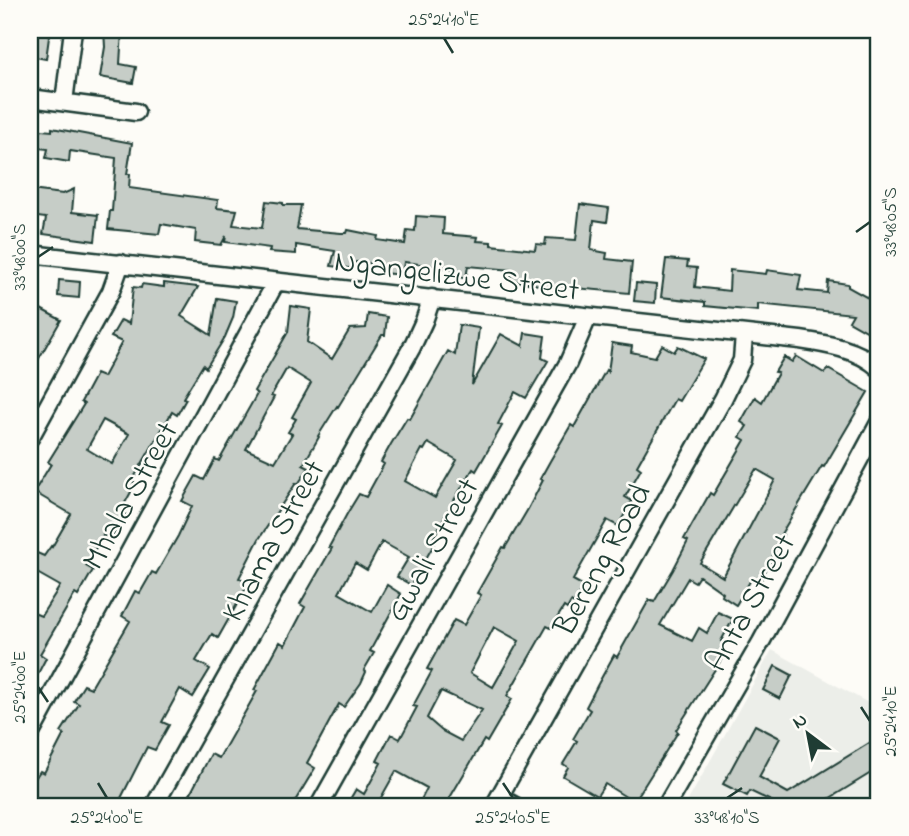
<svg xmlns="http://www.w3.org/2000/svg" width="909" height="836" font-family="'Indie Flower',sans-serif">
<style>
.built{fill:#eceee9}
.building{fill:#c6cdc7;stroke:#1f3d34;stroke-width:2;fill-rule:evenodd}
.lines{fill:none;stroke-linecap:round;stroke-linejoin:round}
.street-casing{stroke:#1f3d34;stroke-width:21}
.street{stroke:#fdfcf7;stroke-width:16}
.ticks{fill:none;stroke:#1f3d34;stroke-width:2.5}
.labels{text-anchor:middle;stroke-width:5;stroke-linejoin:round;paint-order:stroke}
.street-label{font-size:32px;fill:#1f3d34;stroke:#fdfcf7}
.neatline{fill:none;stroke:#1f3d34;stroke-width:2.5}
.ticks-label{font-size:18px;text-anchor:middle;fill:#1f3d34}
</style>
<rect width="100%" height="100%" fill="#fdfcf7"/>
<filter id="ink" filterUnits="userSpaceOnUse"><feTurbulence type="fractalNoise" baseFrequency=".0143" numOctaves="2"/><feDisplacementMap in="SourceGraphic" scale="14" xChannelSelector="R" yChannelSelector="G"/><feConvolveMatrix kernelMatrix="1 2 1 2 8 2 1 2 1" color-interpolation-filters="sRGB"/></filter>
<g filter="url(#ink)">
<path class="built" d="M772 650 879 709V806H685Z"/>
<path class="building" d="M33 30H50L46 59 30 56Z
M104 30 122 31 120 64 136 67 133 83 100 77 105 47Z
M52 128 132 143 127 174H130L129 188 218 200 217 208 237 210 233 225 262 228 266 201 283 203V205H301L297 229 341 233H347L348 230 378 236 377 240 405 244 407 230 415 231 416 216 444 218 443 234 478 237 477 241 491 242V245L535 250 536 244 545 245 546 238 576 240 580 204 609 208 607 222 594 220 591 250 607 253 606 259 632 262 629 293 565 287 564 295 544 292 545 286 510 280 512 270 468 266 466 278 452 277 453 270 447 268 404 262 402 275 383 273 384 265 356 262V269L331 266 335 251 296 245V254L269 252 270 248 225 242 226 236 221 245 195 242 196 230 161 224 159 234 108 229 110 211H112L116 158 70 151 69 162 46 158 48 149 30 147V129L52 131Z
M74 189 72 212 98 215 95 241 43 234 46 218 30 216V190L63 194Z
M666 259 688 261 687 267 697 268 695 287 729 291 730 270 766 274 767 270 801 275 798 290 827 293 828 281 848 284V287L879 304V338L849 321 853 314 758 304V311L725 308 705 306V302L661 297Z
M59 280 80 282 79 298 58 296Z
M164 283 198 287 181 316 211 335 217 298 236 301 233 318 225 337 206 368 203 365 183 398 186 399 177 415 172 412 132 481 136 483 120 512 125 514 111 539 103 535 86 566 93 570 78 596 75 594 40 654 46 658 30 689V620L34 613 41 616 60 586 30 569V550L44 556 51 546 52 547 71 514 34 492 51 464 48 462 84 404 81 402 96 374 103 377 122 342 111 337 121 320 129 324 133 287 141 288 142 284 164 287ZM103 420 129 434 112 464 87 449Z
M636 283 656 285 655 303 634 301Z
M291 306 311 309 307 342 332 359 350 329 366 328 368 314 387 317 385 335H382L338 407 337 406 318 436 319 437 303 465 309 468 298 484 296 483 259 539 239 578 249 583 218 638 212 634 196 661 210 669 193 697 180 689 162 722 169 725 155 750 147 747 118 804 113 801 110 806H30V786L40 771 44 773 64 734 61 732 79 704 74 701 84 685 91 688 130 621 122 616 135 591 140 593 152 572 156 574 178 536 192 506 182 501 196 476 204 480 215 459 219 461 257 394 254 391 288 332ZM287 368 311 383 292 417 296 419 288 432 292 434 275 462 246 449 274 397 271 396Z
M37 307 61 320 30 374V320Z
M459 325 479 328 472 385 501 334 523 346 525 333 545 336 542 358 548 361 526 398 515 392 498 424 502 426 476 471 473 469 450 507 434 537 437 539 411 585 397 577 409 557 382 542 367 570 355 563 339 593 372 612 387 585 401 594 370 651 374 653 364 670 366 672 361 683 344 707 339 704 307 763 315 768 292 806H255L239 799 234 806H194L186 802 211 754 219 758 257 691 254 690 280 642 285 645 305 607 300 604 332 548 329 547 348 512 359 494 366 497 384 464 381 462 391 444 407 418 410 419 448 351 455 355ZM428 443 457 460 435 498 405 481 422 449 424 450Z
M612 343 632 346 631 352 655 357 662 345 674 352 678 346 704 359 679 401 675 399 637 466 641 469 625 497 632 501 618 526 607 520 573 580 584 586 574 604 571 602 567 609 564 607 551 628 547 626 507 696 512 699 487 742 484 740 445 806H418L427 788 396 771 378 803 385 806H346L356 789 364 794 381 763 377 761 391 734 400 739 417 707 413 706 432 671 427 669 454 620 464 625 481 595 477 593 503 547 505 548 528 509 543 480 540 479 550 461 571 425 574 427 606 370 608 372ZM494 627 519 641 493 687 470 673ZM441 691 482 710 461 741 442 731 427 718Z
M796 356 824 373 828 369 868 392 824 467 822 466 781 534 783 535 760 582 752 578 736 605 722 596 723 593 699 576 695 582 688 578 660 625 692 641 699 628 707 633 718 612 733 619 721 641 725 643 721 649 726 652 676 730 678 732 634 802 605 784 597 796 563 776 568 767 563 764 577 741 573 739 590 710 586 707 598 684 614 655 617 657 649 600 654 602 673 570 688 541 684 539 710 493 713 495 745 440 740 437 747 426 741 422 755 397 762 402 778 373 775 372 784 357 792 362ZM756 469 775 480 723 577 700 563Z
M775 666 792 675 780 699 763 690Z
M755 725 780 738 759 777 788 793 879 737V768L817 806H767L773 802 750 791 747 796 723 784Z"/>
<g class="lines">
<defs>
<path id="street" d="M30 98 136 112
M64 102 73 30
M30 254 800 340C827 344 858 349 879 368
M30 438 111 291 121 263
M30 735 276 282
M499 797 515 806
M154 806 412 347 424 321 432 298
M319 806 568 363 588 317
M494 806 723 399 742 360 744 335
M666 806 761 642 879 423"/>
</defs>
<use href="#street" class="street-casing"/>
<use href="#street" class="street"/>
</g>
</g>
<path class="ticks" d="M444 38 453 53M856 232 870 222M38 257 53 247M38 687 48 702M861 707 870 721M98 783 107 798M503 783 513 798M727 798 742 788"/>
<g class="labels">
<g class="street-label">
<text transform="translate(457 274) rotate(7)" y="11">Ngangelizwe Street</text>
<text transform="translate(129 495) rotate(-61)" y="11">Mhala Street</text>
<text transform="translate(272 540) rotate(-61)" y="11">Khama Street</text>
<text transform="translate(431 549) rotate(-61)" y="11">Gwali Street</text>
<text transform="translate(601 559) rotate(-61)" y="11">Bereng Road</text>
<text transform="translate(749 602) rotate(-61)" y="11">Anta Street</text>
</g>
</g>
<rect width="909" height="836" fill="none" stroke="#fdfcf7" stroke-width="77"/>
<g transform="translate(808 734) rotate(328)" stroke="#fdfcf7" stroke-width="5" paint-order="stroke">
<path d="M0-5L12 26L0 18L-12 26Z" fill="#1f3d34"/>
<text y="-10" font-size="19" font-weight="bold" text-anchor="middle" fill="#1f3d34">N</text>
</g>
<rect x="38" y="38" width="832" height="760" class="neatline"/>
<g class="ticks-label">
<text x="444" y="25">25°24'10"E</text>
<text transform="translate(890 222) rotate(-90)" y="6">33°48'05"S</text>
<text transform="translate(19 257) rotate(-90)" y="6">33°48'00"S</text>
<text transform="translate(19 687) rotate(-90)" y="6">25°24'00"E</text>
<text transform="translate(890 721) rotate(-90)" y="6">25°24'10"E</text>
<text x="107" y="823">25°24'00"E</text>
<text x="513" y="823">25°24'05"E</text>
<text x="727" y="823">33°48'10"S</text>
</g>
</svg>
